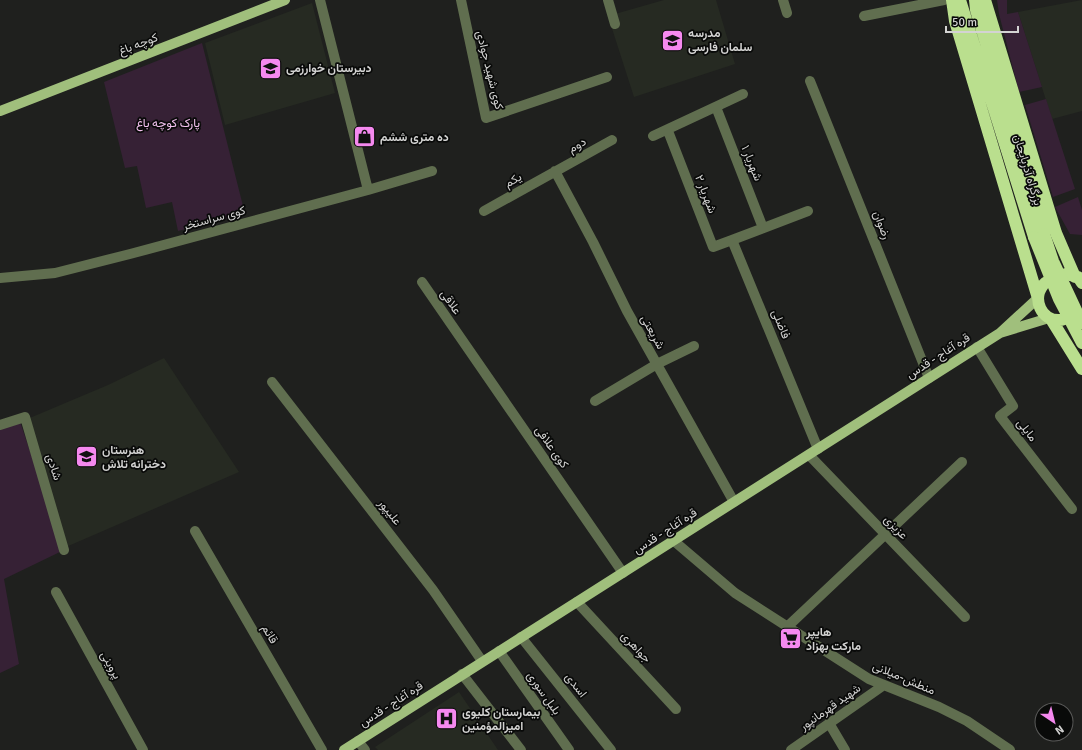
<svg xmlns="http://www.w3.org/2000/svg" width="1082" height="750" font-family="Signika,Vazirmatn,sans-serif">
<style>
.built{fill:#262a22}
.green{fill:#362135}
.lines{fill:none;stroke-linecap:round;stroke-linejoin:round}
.minor{stroke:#606e4f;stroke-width:10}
.major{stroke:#a0bf7c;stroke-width:10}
.highway{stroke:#badf8e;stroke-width:12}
.highway-bridge{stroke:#badf8e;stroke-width:12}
.labels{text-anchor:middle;stroke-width:3.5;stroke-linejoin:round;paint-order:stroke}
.poi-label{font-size:12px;font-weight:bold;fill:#d3d3d2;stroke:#090a09;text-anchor:start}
.street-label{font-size:12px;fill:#d3d3d2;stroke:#090a09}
.park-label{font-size:12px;fill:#f4c2f0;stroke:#090a09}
</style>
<rect width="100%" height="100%" fill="#1f201e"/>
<path class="built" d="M664 0H716L735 64 634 97 608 16Z
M1082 0V111L1052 119 1018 12Z
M312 3 335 93 225 125 205 43Z
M164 358 239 472 66 547 25 420 108 385Z
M459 692 498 750H378L375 747Z"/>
<path class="green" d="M997 0H1007V14L1018 12 1042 87 1019 92 999 14Z
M202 43 245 214 178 231 172 202 146 208 137 166 125 168 104 82Z
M1046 99 1075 189 1053 197 1025 105Z
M1078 197 1082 210V235L1070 234 1055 207Z
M19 419 64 550 4 579 19 664 0 673V425Z"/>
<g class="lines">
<path class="minor" d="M320 0 368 190
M461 0 486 118 607 77
M608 0 615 24
M783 0 787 13
M864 16 944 0
M810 81 929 378
M716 107 763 228
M668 131 713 247 732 240
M653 136 743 94
M555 171 593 242 627 311 734 502
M484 211 612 140
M808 211 732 240 818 449
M0 278 55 273 130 254 368 190 432 171
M422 282 623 573
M977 347 1013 406 1000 416 1072 509
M272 382 433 590 482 661
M595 401 657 364 694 346
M0 425 25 417 64 550
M809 455 965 617
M195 531 322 750
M674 541 735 593 869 679 939 707 967 721 1010 750
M56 592 143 750
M577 602 676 709
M787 627 962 462
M521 637 611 750
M499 651 569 750
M462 674 521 750
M829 723 845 750
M358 741 365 750
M791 750 884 685"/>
<path class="major" d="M0 111 285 0
M1038 298 1000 333 1049 318
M344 750 1000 333"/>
<path class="highway" d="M952 0 955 21 1037 295
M960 0 1034 237
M975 0 976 10 1044 234
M985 0 1056 233 1075 277
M1077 313C1072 315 1065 320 1060 320 1041 321 1032 299 1043 285 1048 279 1059 276 1066 274L1078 277 1082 283
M1051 319 1082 369"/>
<path class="highway-bridge" d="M1044 234 1053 261 1082 323
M1034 237 1059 299 1082 343"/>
</g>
<defs>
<symbol id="school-square" viewBox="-11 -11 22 22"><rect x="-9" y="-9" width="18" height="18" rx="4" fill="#f589ef" stroke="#090a09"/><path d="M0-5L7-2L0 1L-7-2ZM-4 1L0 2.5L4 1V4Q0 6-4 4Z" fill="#111"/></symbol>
<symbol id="shop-square" viewBox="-11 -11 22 22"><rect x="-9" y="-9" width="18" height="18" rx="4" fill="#f589ef" stroke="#090a09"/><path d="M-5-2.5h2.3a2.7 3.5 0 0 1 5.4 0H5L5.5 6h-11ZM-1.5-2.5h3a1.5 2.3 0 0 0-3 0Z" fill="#111"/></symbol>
<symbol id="supermarket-square" viewBox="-11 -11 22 22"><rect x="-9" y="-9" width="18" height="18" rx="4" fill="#f589ef" stroke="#090a09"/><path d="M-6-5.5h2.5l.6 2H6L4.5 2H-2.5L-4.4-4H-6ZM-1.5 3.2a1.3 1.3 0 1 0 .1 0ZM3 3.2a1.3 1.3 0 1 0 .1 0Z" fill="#111"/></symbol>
<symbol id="hospital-square" viewBox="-11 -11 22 22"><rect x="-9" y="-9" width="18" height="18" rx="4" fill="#f589ef" stroke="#090a09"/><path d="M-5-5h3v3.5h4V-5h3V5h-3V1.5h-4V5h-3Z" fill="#111"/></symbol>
</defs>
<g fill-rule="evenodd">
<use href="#school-square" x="660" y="28" width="25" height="25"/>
<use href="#school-square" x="258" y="56" width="25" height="25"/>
<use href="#shop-square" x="352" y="124" width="25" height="25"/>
<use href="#school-square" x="74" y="444" width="25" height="25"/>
<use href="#supermarket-square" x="778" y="626" width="25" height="25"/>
<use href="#hospital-square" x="434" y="706" width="25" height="25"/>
</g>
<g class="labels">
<g class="poi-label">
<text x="688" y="37">مدرسه<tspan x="688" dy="14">سلمان فارسی</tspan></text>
<text x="286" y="72">دبیرستان خوارزمی</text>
<text x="380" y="141">ده متری ششم</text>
<text x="102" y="454">هنرستان<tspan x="102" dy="14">دخترانه تلاش</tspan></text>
<text x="806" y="636">هایپر<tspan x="806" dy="14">مارکت بهزاد</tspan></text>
<text x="462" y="716">بیمارستان کلیوی<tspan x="462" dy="14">امیرالمؤمنین</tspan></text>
</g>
<g class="street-label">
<text transform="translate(138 44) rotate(-21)" y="4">کوچه باغ</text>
<text transform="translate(490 70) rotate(76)" y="4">کوی شهید جوادی</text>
<text transform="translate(577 145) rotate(-29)" y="4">دوم</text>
<text transform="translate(752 163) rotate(68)" y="4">شهریار ۱</text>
<text transform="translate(1028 170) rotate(73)" y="4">بزرگراه آذربایجان</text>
<text transform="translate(513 180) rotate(-29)" y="4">یکم</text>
<text transform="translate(706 194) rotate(69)" y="4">شهریار ۲</text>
<text transform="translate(214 218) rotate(-15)" y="4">کوی سراستخر</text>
<text transform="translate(882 225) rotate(69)" y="4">رضوان</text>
<text transform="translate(451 302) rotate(55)" y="4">علاقی</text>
<text transform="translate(781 324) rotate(68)" y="4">فاضلی</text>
<text transform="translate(653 332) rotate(61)" y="4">شریعتی</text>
<text transform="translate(938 356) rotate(-33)" y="4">قره آغاج - قدس</text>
<text transform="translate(1027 430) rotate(52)" y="4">مایلی</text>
<text transform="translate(552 447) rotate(55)" y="4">کوی علافی</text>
<text transform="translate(54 467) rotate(72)" y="4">شادی</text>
<text transform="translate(390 512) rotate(52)" y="4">علیپور</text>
<text transform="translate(896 527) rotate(46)" y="4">عزیزی</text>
<text transform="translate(665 531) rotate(-33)" y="4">قره آغاج - قدس</text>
<text transform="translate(270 634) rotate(60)" y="4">قائم</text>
<text transform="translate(636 647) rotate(47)" y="4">جواهری</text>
<text transform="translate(111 665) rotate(61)" y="4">پروینی</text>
<text transform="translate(904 678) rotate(23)" y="4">منطش-میلانی</text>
<text transform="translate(576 685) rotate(52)" y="4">اسدی</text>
<text transform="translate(544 693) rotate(55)" y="4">بلبل سوری</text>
<text transform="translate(391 704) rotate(-33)" y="4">قره آغاج - قدس</text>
<text transform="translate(830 707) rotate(-35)" y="4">شهید قهرمانپور</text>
</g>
<g class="park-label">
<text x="168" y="127">پارک کوچه باغ</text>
</g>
</g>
<g transform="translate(1054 722) rotate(145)"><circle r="19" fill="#090a09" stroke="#5a5a59"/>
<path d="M0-3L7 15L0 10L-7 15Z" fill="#f589ef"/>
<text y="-6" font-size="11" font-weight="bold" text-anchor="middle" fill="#d3d3d2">N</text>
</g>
<path d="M946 26v6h72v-6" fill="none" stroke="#d3d3d2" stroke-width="2"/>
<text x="952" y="26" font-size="12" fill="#d3d3d2" stroke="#090a09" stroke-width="3" paint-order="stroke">50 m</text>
</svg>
